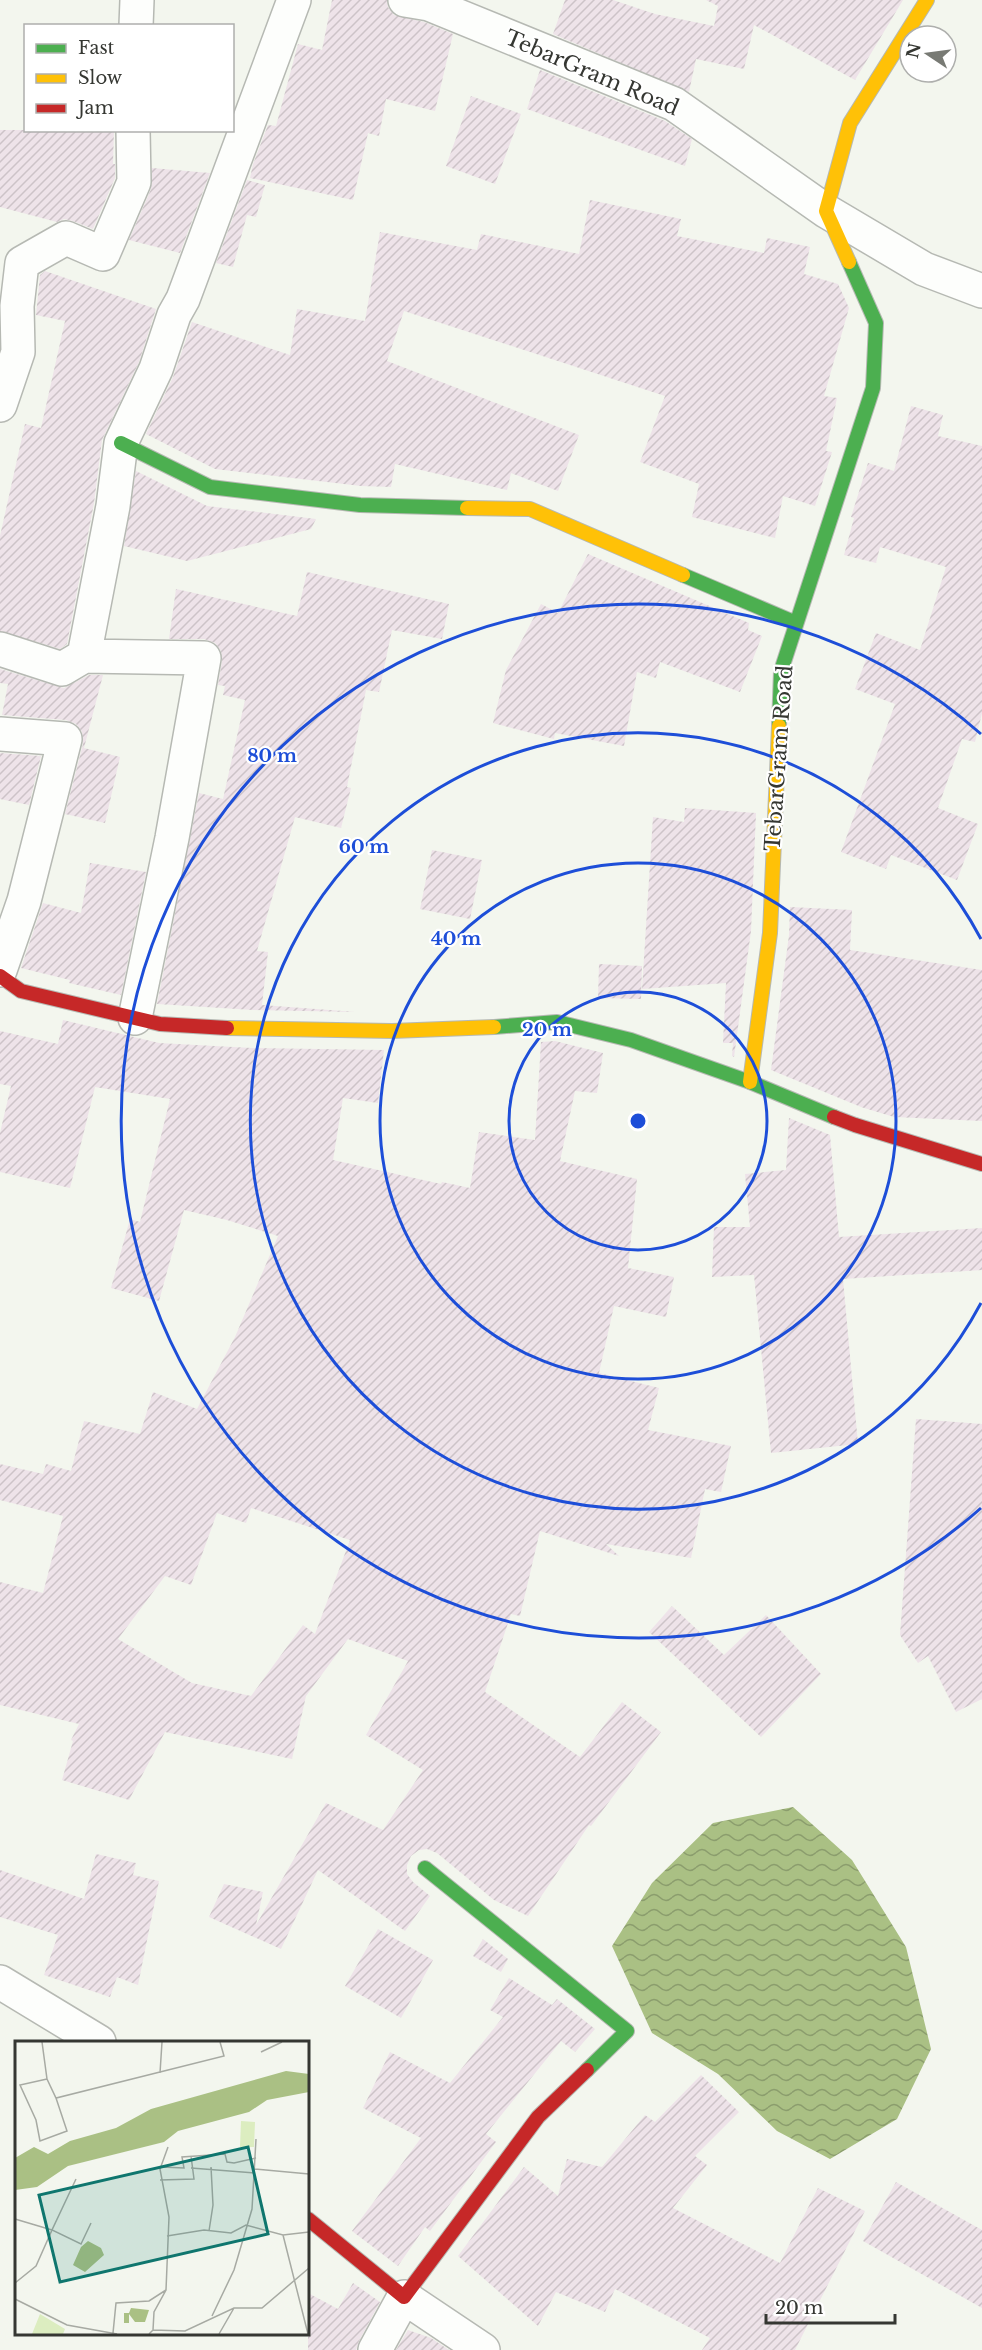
<svg xmlns="http://www.w3.org/2000/svg" width="982" height="2350" font-family="'Libre Baskerville',serif">
<style>
.water{fill:url(#water-waves)}
.building{fill:url(#building-hatch);fill-rule:evenodd}
.lines{fill:none;stroke-linecap:round;stroke-linejoin:round}
.street-casing{stroke:#b6b9b3;stroke-width:36}
.fast-casing{stroke:#b6b9b3;stroke-width:16}
.slow-casing{stroke:#b6b9b3;stroke-width:16}
.jam-casing{stroke:#b6b9b3;stroke-width:16}
.street{stroke:#fdfefc;stroke-width:33}
.fast{stroke:#4caf50;stroke-width:14}
.slow{stroke:#ffc107;stroke-width:14}
.jam{stroke:#c62828;stroke-width:14}
.ring{fill:none;stroke:#1d4ed8;stroke-width:3}
.labels{text-anchor:middle;stroke-width:4.5;stroke-linejoin:round;paint-order:stroke}
.street-label{font-size:21px;fill:#353732;stroke:#fff}
.inset-road{fill:none;stroke:#a7aaa3;stroke-width:1.5}
.view{fill:#0f766e;fill-opacity:0.15;stroke:#0f766e;stroke-width:3}
.inset-edge{fill:none;stroke:#353732;stroke-width:3}
.centre{fill:#1d4ed8;stroke:#fff;stroke-width:3}
.ring-label{font-size:18px;text-anchor:middle;font-weight:bold;fill:#1d4ed8;stroke:#fff;stroke-width:4.5;stroke-linejoin:round;paint-order:stroke}
</style>
<defs>
<pattern id="water-waves" width="16" height="10" patternUnits="userSpaceOnUse" patternTransform="scale(1.5)"><rect width="16" height="10" fill="#aac084"/><path d="M0 5q4-4 8 0t8 0" fill="none" stroke="#8b9d6d"/></pattern>
<pattern id="building-hatch" width="6" height="6" patternUnits="userSpaceOnUse" patternTransform="scale(1.5)"><rect width="6" height="6" fill="#eee3e9"/><path d="M-1 1l2-2M0 6l6-6M5 7l2-2" fill="none" stroke="#cdc3c8"/></pattern>
</defs>
<rect width="100%" height="100%" fill="#f3f6ee"/>
<path class="water" d="M793 1807 852 1860 906 1947 931 2049 897 2119 830 2159 777 2131 718 2074 652 2033 612 1946 652 1883 713 1823Z"/>
<path class="building" d="M332 0H387L388 7 394 15 424 22 453 34 435 111 386 99 379 136 368 133 353 200 250 178 253 164 268 125 276 126 298 44 322 50Z
M565 0H613L655 14 714 26 718 6 706 0H903L855 80 754 25 744 69 696 59 689 92 553 34Z
M540 70 665 121 692 139 685 166 527 109Z
M471 96 521 114 495 184 446 166Z
M0 130H114L113 164H115V178L93 229 73 221 64 219 57 222 0 207Z
M152 168 210 173 180 253 129 240 151 189Z
M247 180 265 185 256 217 247 215 233 267 216 263Z
M590 200 681 219 677 236 764 253 767 238 810 247 804 274 838 284 849 308 824 396 837 398 826 451 832 452 815 506 783 496 775 538 692 517 699 484 640 462 665 396 404 311 387 361 579 435 558 491 511 473 507 490 395 464 391 487 361 486 215 469 146 434 173 377 192 322 290 355 297 309 365 321 380 232 477 250 481 234 579 254Z
M45 271 156 309 139 362 102 440 94 503 67 644 60 649 0 631V536L25 424 41 428 65 321 36 315 40 275Z
M911 406 943 415 938 436 982 446V713L975 742 962 739 938 808 978 824 957 880 891 855 886 869 841 852 895 704 855 689 876 633 920 650 946 567 880 547 876 563 844 555 854 518 851 517 868 463 894 471Z
M136 471 207 506 316 519 311 529 187 561 124 546Z
M588 554 749 623 748 630 762 636 740 692 660 662 656 678 637 672 624 746 555 733 554 739 493 723 506 670 541 604 558 613Z
M307 572 449 604 442 639 392 630 379 692 366 690 347 787 351 788 341 828 295 817 257 951 268 952 262 1005 356 1012 253 1010 157 1004 199 793 223 799 245 700 223 695 225 686 218 685 222 661 221 651 215 643 204 639H169L176 589 297 616Z
M0 669 64 688 89 675H103L84 748 120 757 105 823 65 814 83 744 82 732 76 724 66 720 2 715 8 684 0 683Z
M0 753 41 756 29 805 0 799Z
M685 808 756 813 751 931 734 1057 732 1056 733 1043H723L726 983 642 989 653 817 684 822Z
M432 850 482 860 470 919 420 909Z
M90 863 146 872 121 995 69 983 70 980 21 968 43 903 81 913Z
M790 907 852 910 850 950 982 970V1121L894 1117 861 1107 771 1070 789 935Z
M599 964 642 966 641 999 598 998Z
M63 1020 159 1043 252 1048 384 1050 378 1103 343 1098 333 1160 441 1184 442 1182 470 1188 479 1132 535 1140 541 1042 555 1041 603 1053 597 1093 575 1091 560 1161 637 1179 628 1268 674 1277 666 1317 614 1306 599 1373 659 1388 648 1430 731 1446 721 1492 705 1489 691 1558 606 1544 619 1556 540 1531 520 1616 511 1614 485 1692 580 1757 622 1702 661 1732 591 1826 589 1825 528 1916 494 1900 437 1853 427 1849 419 1850 411 1856 407 1865V1874L413 1882 430 1896 405 1931 318 1870 281 1949 209 1917 224 1884 263 1892 256 1925 326 1803 383 1830 423 1770 366 1735 408 1661 348 1639 306 1696 292 1759 165 1732 129 1800 62 1780 73 1741 71 1740 79 1724 0 1705V1582L43 1593 63 1516 0 1500V1464L43 1474 46 1464 71 1471 84 1421 140 1434 153 1392 197 1409 235 1337 278 1236 227 1220 184 1210 159 1301 111 1288 130 1219 140 1222 170 1099 95 1087 70 1188 0 1172V1133L11 1086 0 1084V1031L58 1044ZM251 1508 350 1540 315 1634 303 1625 251 1696 192 1683 118 1639 165 1576 191 1585 217 1513 246 1523Z
M789 1118 830 1135 839 1237 982 1228V1270L843 1279 858 1444 771 1453 754 1275 712 1277 714 1227H750L745 1174 786 1170Z
M916 1419 982 1424V1699L956 1712 928 1656 918 1663 900 1635Z
M672 1606 724 1655 766 1615 821 1674 761 1737 649 1632Z
M96 1854 136 1863 133 1875 159 1881 138 1985 117 1977 110 1997 44 1975 58 1935 0 1917V1870L84 1899Z
M378 1929 433 1960 401 2018 345 1986Z
M483 1939 508 1959 501 1972 473 1956Z
M509 1978 552 2005 557 1999 595 2029 575 2052 561 2041 486 2134 496 2142 430 2231 425 2227 398 2266 352 2231 421 2138 363 2108 390 2052 450 2083 503 2017 490 2010Z
M701 2075 739 2112 695 2156 707 2165 673 2208 780 2263 818 2188 865 2211 795 2350H702L710 2338 615 2289 605 2312 556 2292 538 2326 458 2256 524 2167 558 2196 567 2159 602 2167 645 2115 655 2122Z
M896 2182 982 2230V2308L863 2241Z
M353 2283 380 2302 359 2341 356 2350H308V2293L338 2309Z
M408 2330 431 2338 449 2350H396Z"/>
<g class="lines">
<defs>
<path id="street" d="M405 0 429 4 674 104 826 211 924 269 982 291
M136 26 137 0
M0 405 18 352 17 306 22 263 66 238 103 254 134 182 133 130
M0 649 62 669 84 656 204 658 172 838 135 1018
M84 656 113 506 121 443 156 369 174 315 183 299 294 0
M0 734 65 739 24 901 0 970
M0 1982 99 2042
M375 2350 404 2297 483 2350"/>
<path id="fast" d="M121 443 210 487 360 505 467 508
M683 575 796 623
M779 726 781 671 873 388 876 323 849 262
M494 1027 557 1022 631 1040 750 1082 834 1117
M425 1868 627 2031 587 2070"/>
<path id="slow" d="M849 262 826 211 850 123 927 0
M467 508 530 509 683 575
M227 1028 392 1031 494 1027
M750 1082 770 933 779 726"/>
<path id="jam" d="M0 976 21 991 160 1024 227 1028
M834 1117 855 1125 982 1164
M308 2219 404 2297 538 2117 587 2070"/>
</defs>
<use href="#street" class="street-casing"/>
<use href="#fast" class="fast-casing"/>
<use href="#slow" class="slow-casing"/>
<use href="#jam" class="jam-casing"/>
<use href="#street" class="street"/>
<use href="#fast" class="fast"/>
<use href="#slow" class="slow"/>
<use href="#jam" class="jam"/>
</g>
<g class="ring">
<circle cx="638" cy="1121" r="129"/>
<circle cx="638" cy="1121" r="258"/>
<path d="M981 1303A388 388 0 1 1 981 939"/>
<path d="M981 1508A517 517 0 1 1 981 734"/>
</g>
<g class="labels">
<g class="street-label">
<text transform="translate(592 73) rotate(23)" y="7">TebarGram Road</text>
<text transform="translate(779 758) rotate(-86)" y="7">TebarGram Road</text>
</g>
</g>
<g transform="translate(15 2041)">
<rect width="294" height="294" fill="#f3f6ee"/>
<path d="M226 80 240 81 239 106H225ZM25 273 50 288 48 293H17Z" fill="#dcedc0"/>
<path d="M271 30 294 33V51L252 59 234 71 163 90 149 101 53 125 22 146 0 149V117L19 106 33 113 55 100 101 87 136 68ZM73 200 86 207 89 214 70 231 58 224 66 206ZM116 267 134 269 130 281H120L114 273V282H109V272H114Z" fill="#aac084"/>
<path class="inset-road" d="M27 1 32 38 41 57 209 15 205 1M246 11 267 1M145 32 147 1M32 38 5 44 21 79 25 100 52 90 41 57M146 126 169 127 167 116 210 113 212 121 219 122 241 117M176 127 240 132M240 128 294 133M61 138 37 189 66 203 76 182M145 139 179 138 176 115M0 178 37 189 21 225 0 242M194 190 198 164 196 126M268 194 293 293M152 195 189 189 216 192 231 184 268 194 294 191M0 258 52 284 102 293M197 275 219 229 237 168 241 98M138 289 139 271 151 249 154 176 145 128 153 106M98 292 101 262 134 260 151 249M134 293 138 289 170 290 219 267H247L294 227M204 293 219 267"/>
<path class="view" d="M233 106 253 193 45 241 24 154Z"/>
<rect width="294" height="294" class="inset-edge"/>
</g>
<circle cx="638" cy="1121" r="9" class="centre"/>
<g class="ring-label">
<text x="272" y="762">80 m</text>
<text x="364" y="853">60 m</text>
<text x="456" y="945">40 m</text>
<text x="547" y="1036">20 m</text>
</g>
<rect x="24" y="24" width="210" height="108" fill="#ffffff" stroke="#aeafad" stroke-width="1.5"/>
<rect x="36" y="44" width="30" height="9" fill="#4caf50" stroke="#aeafad" stroke-width="1.5"/>
<text x="78" y="54" font-size="18" fill="#353732">Fast</text>
<rect x="36" y="74" width="30" height="9" fill="#ffc107" stroke="#aeafad" stroke-width="1.5"/>
<text x="78" y="84" font-size="18" fill="#353732">Slow</text>
<rect x="36" y="104" width="30" height="9" fill="#c62828" stroke="#aeafad" stroke-width="1.5"/>
<text x="78" y="114" font-size="18" fill="#353732">Jam</text>
<g transform="translate(928 54) rotate(283)"><circle r="28" fill="#ffffff" stroke="#aeafad" stroke-width="1.5"/>
<path d="M0-4.5L10 22L0 15L-10 22Z" fill="#787a74"/>
<text y="-9" font-size="16" font-weight="bold" text-anchor="middle" fill="#353732">N</text>
</g>
<path d="M766 2314v9h129v-9" fill="none" stroke="#353732" stroke-width="3"/>
<text x="775" y="2314" font-size="18" fill="#353732" stroke="#ffffff" stroke-width="4.5" paint-order="stroke">20 m</text>
</svg>
